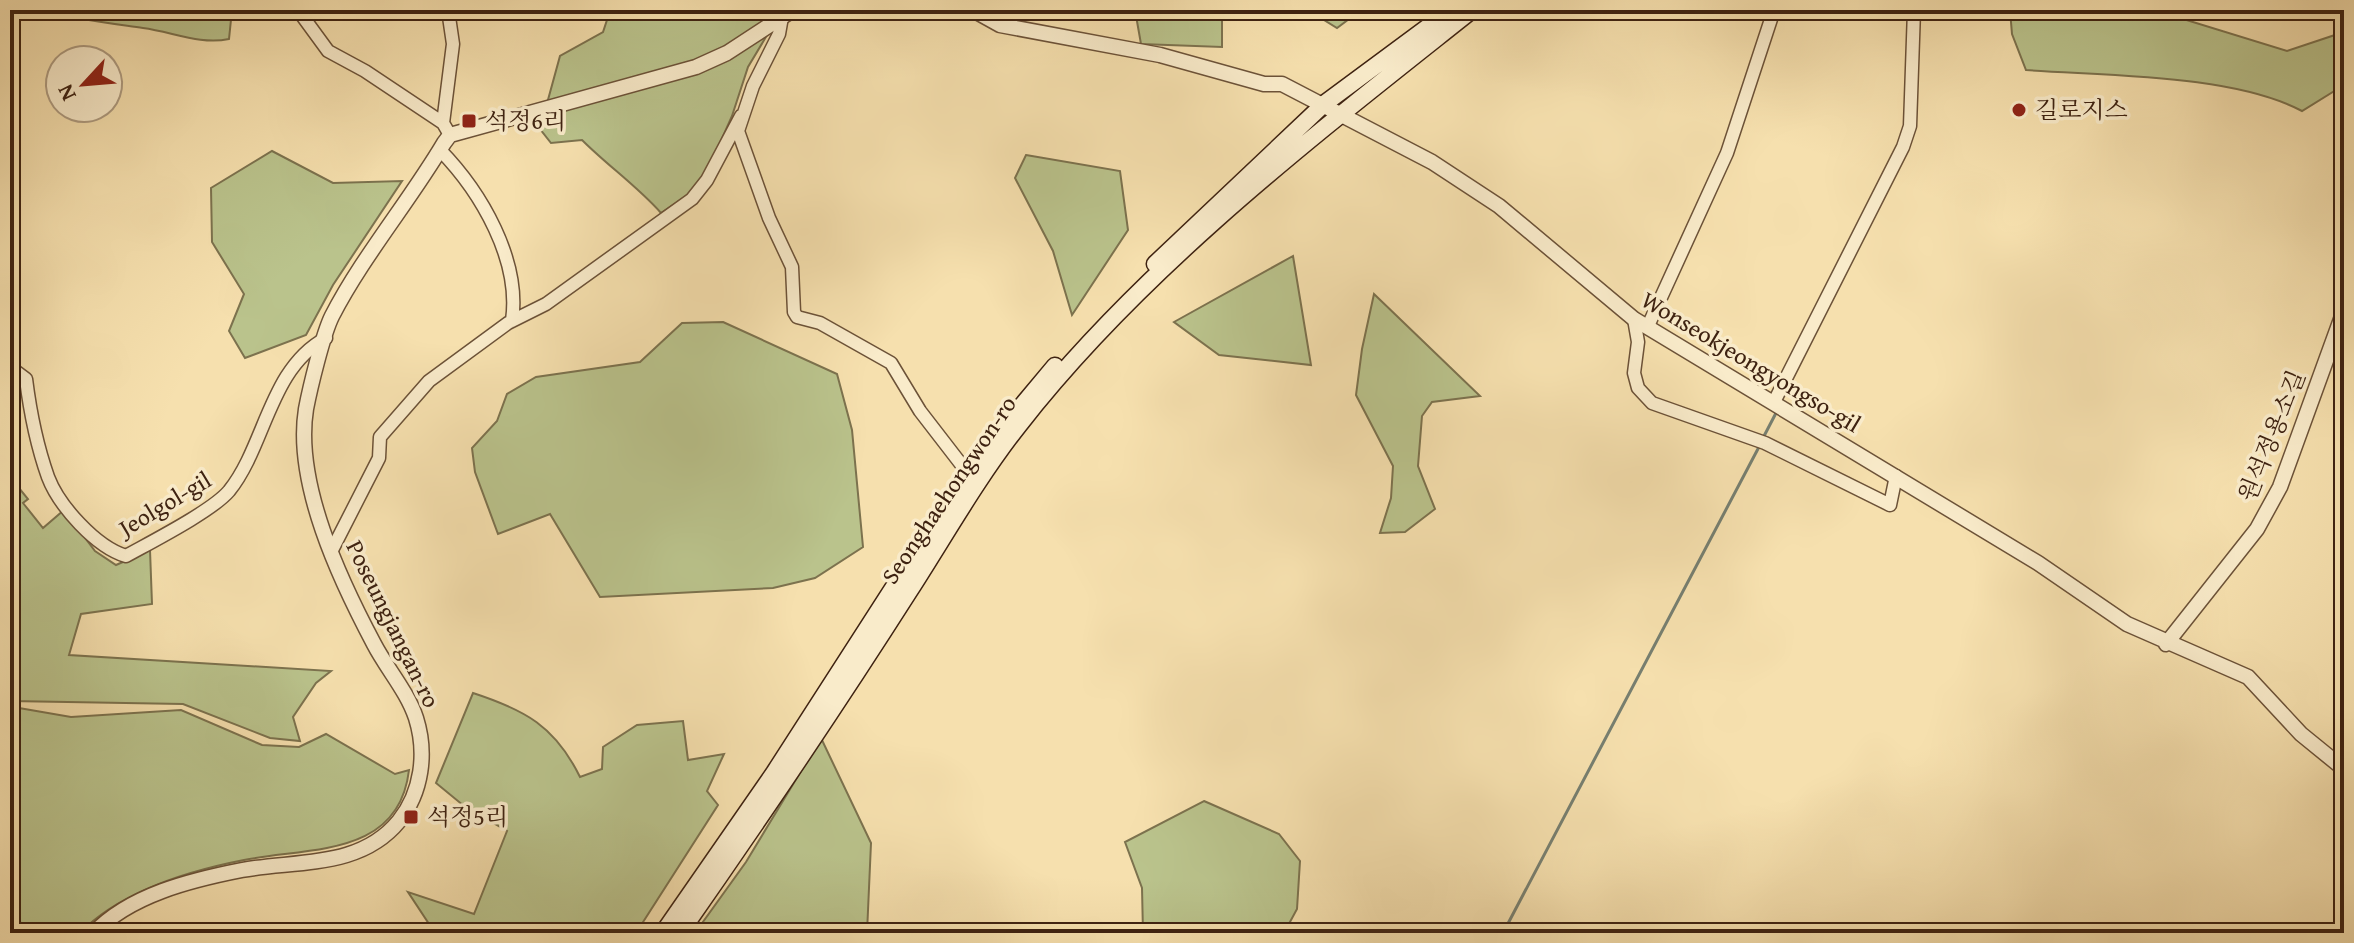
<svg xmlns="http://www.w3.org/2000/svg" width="2354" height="943" font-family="'Gentium Book Plus','Noto Serif KR',serif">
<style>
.green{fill:#bac38c;stroke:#7c724e;stroke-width:2}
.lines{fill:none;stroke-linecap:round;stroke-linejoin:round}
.stream{stroke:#777f70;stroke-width:3}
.minor-casing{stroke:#6c5238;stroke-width:15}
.tertiary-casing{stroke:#6c5238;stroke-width:17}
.secondary-casing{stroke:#3e2211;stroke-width:19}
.minor{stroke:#f9ebca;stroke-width:12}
.tertiary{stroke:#f9ebca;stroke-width:14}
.secondary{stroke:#f9ebca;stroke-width:16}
.poi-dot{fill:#8f2418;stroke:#f9ebca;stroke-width:3}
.labels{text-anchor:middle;stroke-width:7;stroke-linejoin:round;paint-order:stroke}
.poi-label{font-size:24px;fill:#3e2211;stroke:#f9ebca;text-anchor:start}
.street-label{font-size:24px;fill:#3e2211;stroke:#f9ebca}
</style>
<rect width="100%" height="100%" fill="#f6e0ae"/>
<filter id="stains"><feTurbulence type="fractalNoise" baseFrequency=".0025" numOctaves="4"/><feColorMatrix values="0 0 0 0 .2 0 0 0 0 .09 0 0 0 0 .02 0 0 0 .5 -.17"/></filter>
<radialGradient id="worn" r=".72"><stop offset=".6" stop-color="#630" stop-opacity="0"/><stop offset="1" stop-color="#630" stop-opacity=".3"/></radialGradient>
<path class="green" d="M39 10H232L229 39C200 45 173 32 143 28 108 23 74 19 39 10Z
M651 10H782L748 67 732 116 701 186 661 213C637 186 608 166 582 140L551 143 540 129 560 56 603 32 609 14Z
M1135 10H1222V47L1141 44Z
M1308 10H1361L1337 28Z
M2010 10H2154L2287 51 2344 32V85L2302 111C2232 74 2105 76 2026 70L2012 34Z
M272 151 333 183 402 181 333 285 306 335 245 358 229 331 244 294 212 242 211 188Z
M1026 155 1120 171 1128 230 1072 315 1053 251 1015 178Z
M1293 256 1311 365 1219 355 1174 322Z
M1374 294 1480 396 1432 402 1422 416 1418 466 1435 509 1405 532 1380 533 1391 498 1393 466 1356 395 1362 349Z
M723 322 837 374 852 430 863 547 815 578 773 588 600 597 550 514 498 534 475 472 472 448 497 421 507 394 536 377 640 362 682 323Z
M10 477 28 499 23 503 43 528 64 510 95 551 116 565 150 550 152 604 81 614 69 655 331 671 316 683 293 717 300 741 270 738 183 704 10 701Z
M473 693C525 710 555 726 580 777L602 769 603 747 637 725 683 721 688 760 724 754 707 791 718 805 636 933H624L609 923 587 933H435L408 892 474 914 507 831 464 806 436 783Z
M19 708 71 717 181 710 262 745 299 747 326 734 395 774 409 770C399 858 308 847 244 860 188 871 120 892 80 933H24L10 892V710Z
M821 738 871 843 867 933H695L746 862Z
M1204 801 1279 834 1300 861 1297 909 1284 933H1143L1142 888 1125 842Z"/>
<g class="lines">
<path class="stream" d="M1763 438 1776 413
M1503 933 1760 445"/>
<defs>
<path id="minor" d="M298 10 328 51 365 71 443 123 450 135
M782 17 779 34 753 86 738 131 769 218 792 267 794 312 797 317 820 323 891 363 920 411 964 468
M443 123 453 44 448 10
M440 150C481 192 521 260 512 321
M1634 319 1638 342 1634 373 1638 388 1652 403 1765 443 1890 505 1896 476
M1648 326 1727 153 1774 10
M10 367 26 379C30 411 37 446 48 477 59 506 96 547 126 556 151 542 212 511 229 491 266 445 269 369 326 338
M1774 402 1903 147 1910 126 1914 10
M332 550 379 458 380 437 429 381 508 323 546 304 692 199 707 180 741 116"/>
<path id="tertiary" d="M973 10 1000 25 1160 55 1264 84H1282L1432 162 1499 206 1634 319 2038 563 2127 624 2248 677 2301 734 2344 769
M2166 644 2257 529 2280 487 2344 311
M94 933C130 895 191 880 242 870 296 860 360 869 399 821 422 792 427 753 416 718 407 691 387 669 374 644 340 580 294 483 306 409 310 388 323 334 332 316 363 256 409 202 444 143L450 135 696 67 727 53 793 10"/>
<path id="secondary" d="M1155 264 1324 104 1451 10
M663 933 774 773 973 464 1055 366
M680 933C759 820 836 706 910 590 946 534 978 477 1019 425 1142 267 1316 134 1472 10"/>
</defs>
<use href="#minor" class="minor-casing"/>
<use href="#tertiary" class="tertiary-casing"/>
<use href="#secondary" class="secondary-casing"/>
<use href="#minor" class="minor"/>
<use href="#tertiary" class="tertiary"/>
<use href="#secondary" class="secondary"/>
</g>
<g class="poi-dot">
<circle cx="2019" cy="110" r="8"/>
<rect x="461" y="113" width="16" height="16" rx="4"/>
<rect x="403" y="809" width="16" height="16" rx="4"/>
</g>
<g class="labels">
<g class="poi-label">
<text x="2035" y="118">길로지스</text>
<text x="485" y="129">석정6리</text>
<text x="427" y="825">석정5리</text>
</g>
<g class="street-label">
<text transform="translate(1751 362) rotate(31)" y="8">Wonseokjeongyongso-gil</text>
<text transform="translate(2272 436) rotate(-68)" y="8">원석정용소길</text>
<text transform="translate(949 490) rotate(-56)" y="8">Seonghaehongwon-ro</text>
<text transform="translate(165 504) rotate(-31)" y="8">Jeolgol-gil</text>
<text transform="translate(393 624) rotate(64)" y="8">Poseungjangan-ro</text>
</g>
</g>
<rect width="2354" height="943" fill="none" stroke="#f6e0ae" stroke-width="40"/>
<rect x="12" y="12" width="2330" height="919" fill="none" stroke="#3e2211" stroke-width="4"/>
<rect x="20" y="20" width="2314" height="903" fill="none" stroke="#3e2211" stroke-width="2"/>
<g transform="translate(84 84) rotate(244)"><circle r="38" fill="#f9ebca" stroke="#ae9b80" stroke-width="2"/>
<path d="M0-6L14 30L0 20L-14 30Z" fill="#8f2418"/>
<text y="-12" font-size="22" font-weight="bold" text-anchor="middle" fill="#3e2211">N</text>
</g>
<rect width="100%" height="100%" filter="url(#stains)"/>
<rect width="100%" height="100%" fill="url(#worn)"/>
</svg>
